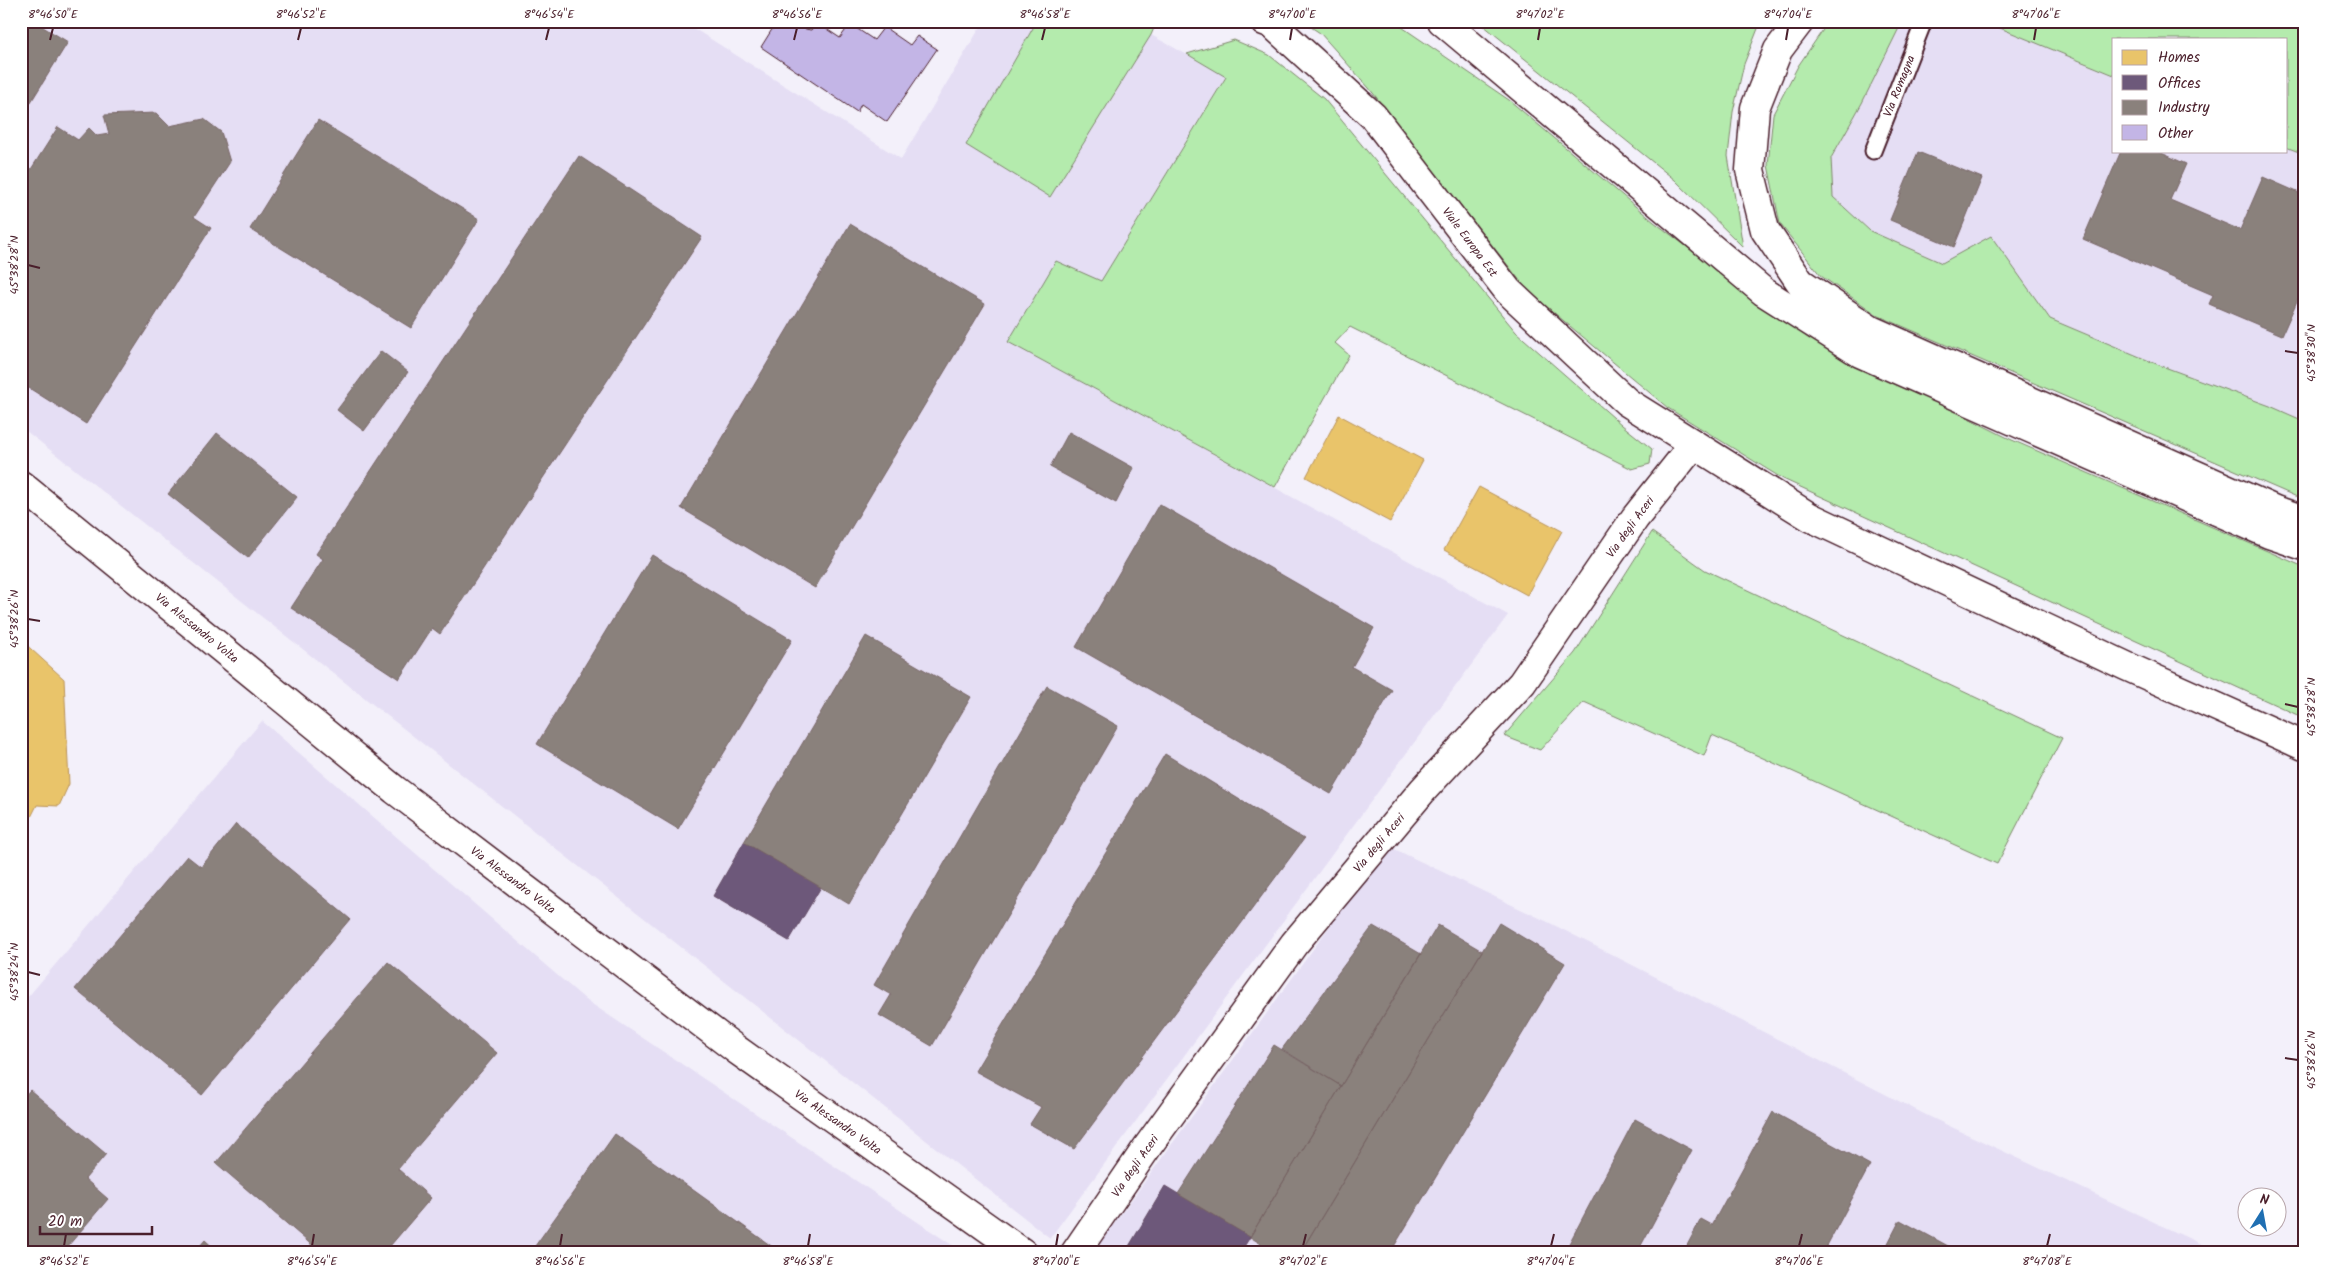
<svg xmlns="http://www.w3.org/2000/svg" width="2325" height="1274" font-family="Kalam,sans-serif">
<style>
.built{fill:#e5def4}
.green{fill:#b4ebad;stroke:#7f856c}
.homes{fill:#e9c46a;stroke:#b99257}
.offices{fill:#6d597a;stroke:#624862}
.industry{fill:#8a817c;stroke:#776464}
.building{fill:#c3b5e6;stroke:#4a1f2b}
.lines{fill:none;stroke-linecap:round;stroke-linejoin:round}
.lane-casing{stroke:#4a1f2b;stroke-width:19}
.street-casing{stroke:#4a1f2b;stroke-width:31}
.secondary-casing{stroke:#4a1f2b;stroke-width:31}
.highway-casing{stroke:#4a1f2b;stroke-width:31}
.lane{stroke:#fff;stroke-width:15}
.street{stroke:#fff;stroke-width:28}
.secondary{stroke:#fff;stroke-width:28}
.highway{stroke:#fff;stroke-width:28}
.ticks{fill:none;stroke:#4a1f2b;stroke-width:2}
.labels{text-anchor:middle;stroke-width:5;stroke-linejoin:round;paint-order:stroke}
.street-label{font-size:12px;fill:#4a1f2b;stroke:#fff}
.neatline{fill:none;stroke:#4a1f2b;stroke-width:2}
.ticks-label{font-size:12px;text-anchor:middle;fill:#4a1f2b}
</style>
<rect width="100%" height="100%" fill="#f3f0fa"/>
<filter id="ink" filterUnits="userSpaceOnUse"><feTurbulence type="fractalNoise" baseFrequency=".02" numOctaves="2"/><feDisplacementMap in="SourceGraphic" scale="10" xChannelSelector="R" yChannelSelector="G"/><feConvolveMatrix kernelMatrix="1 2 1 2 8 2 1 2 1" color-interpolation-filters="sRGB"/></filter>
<g filter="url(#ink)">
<path class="built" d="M21 21H682L901 159 984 21H1157L1151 35 1226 76 1101 281 1008 342 1508 615 1050 1238 21 427Z
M1926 21H1983L2114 75V151H2286V147L2304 154V421L2270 406 2159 365 2050 319 1991 236 1942 263 1870 231 1833 197 1831 159 1862 103 1901 24Z
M262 721 586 1000 964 1253H21V1005Z
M1388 846 1550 923 1926 1115 2220 1253H1093Z"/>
<path class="green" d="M1037 21H1157L1151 35 1050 197 966 145Z
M1302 21H1393L1509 100 1654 222 1808 338 2012 440 2304 567V718L1783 479 1668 408 1528 291 1369 88 1320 33Z
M1478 21H1761L1744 64 1733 112 1728 156 1743 247 1675 180Z
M1829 21H1896L1901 24 1862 103 1831 158 1833 197 1870 231 1942 263 1991 236 2050 319 2159 365 2270 406 2304 421V500L1879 316 1821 276 1780 224 1768 165 1773 114 1798 66Z
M1983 21H2304V154L2286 147V39H2114V75Z
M1234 40 1269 55 1324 99 1516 332 1622 425 1652 449 1650 464 1632 469 1350 327 1335 343 1349 355 1275 487 1008 342 1056 261 1101 281 1226 77 1187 54Z
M1652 532 1705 570 2062 738 1997 864 1712 735 1704 756 1584 702 1540 750 1504 736 1575 653Z"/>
<path class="homes" d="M1339 415 1423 460 1390 522 1306 477Z
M1479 487 1562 531 1527 595 1444 550Z
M21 640 64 679 69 784 59 806 37 805 27 825H21Z"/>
<path class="offices" d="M744 842 821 887 789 941 713 896Z
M1165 1186 1250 1237 1240 1253H1125Z"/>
<path class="industry" d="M21 21H33L68 42 21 118Z
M156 113 169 126 204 119 221 132 230 162 194 217 211 228 86 424 21 383V185L58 127 78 140 89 128 97 136 109 134 104 115Z
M318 120 479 219 411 328 250 229Z
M2121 151H2157L2186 164 2170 200 2240 230 2263 177 2304 195V285L2282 335 2209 304 2213 295 2083 239Z
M1918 152 1982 178 1954 247 1890 220Z
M579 156 702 237 440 634 432 628 399 679 291 608 323 559 316 554Z
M850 224 985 304 815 588 681 508Z
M381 351 408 372 364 431 337 410Z
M1069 432 1134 468 1116 503 1050 467Z
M217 433 297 497 248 558 168 494Z
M1159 504 1374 628 1352 667 1392 690 1331 794 1076 647Z
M652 555 792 640 678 829 537 744Z
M866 636 971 697 849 904 744 842Z
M1047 686 1118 726 932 1046 879 1015 891 995 874 985Z
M1165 754 1304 839 1074 1149 1030 1124 1041 1107 975 1071Z
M236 824 350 919 202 1095 75 989 187 856 201 867Z
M1499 923 1565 963 1390 1253H1300Z
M1438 925 1482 951 1300 1253H1276L1250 1237Z
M1373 926 1421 954 1341 1086 1282 1049Z
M388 962 497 1053 398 1169 431 1198 384 1253H321L216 1163Z
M1274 1045 1341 1086 1250 1237 1178 1194Z
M30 1090 106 1154 85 1179 108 1199 62 1253H21V1100Z
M1773 1112 1870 1165 1823 1253H1683L1701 1219 1712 1225Z
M1635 1119 1692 1150 1637 1253H1564Z
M615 1134 781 1253H530Z
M1900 1220 1961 1253H1883Z
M205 1240 219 1253H194Z"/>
<path class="building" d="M816 22 840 38 850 24 874 40 884 27 910 45 917 36 937 49 887 122 861 104 857 112 761 47 776 23 811 30Z"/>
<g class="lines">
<defs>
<path id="lane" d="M1873 151 1924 21"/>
<path id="street" d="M1264 21 1272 24 1373 116 1508 291 1627 402 1810 517 2126 666 2304 746
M1075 1253 1148 1146 1294 944 1423 790 1522 683 1635 518 1694 444"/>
<path id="secondary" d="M21 485 395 790 737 1050 1023 1253"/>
<path id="highway" d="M1442 21 1764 292 1860 353 2269 534 2304 546
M1800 21 1778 50 1755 108 1750 170 1765 230 1800 282 1871 330 2275 510 2304 520"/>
</defs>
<use href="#lane" class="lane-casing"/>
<use href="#street" class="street-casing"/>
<use href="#secondary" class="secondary-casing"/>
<use href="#highway" class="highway-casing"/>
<use href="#lane" class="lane"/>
<use href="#street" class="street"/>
<use href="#secondary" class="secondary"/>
<use href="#highway" class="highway"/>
</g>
</g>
<path class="ticks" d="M50 40 53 28M298 40 301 28M546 40 549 28M794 40 797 28M1042 40 1045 28M1290 40 1292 28M1538 40 1540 28M1786 40 1788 28M2034 40 2036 28M28 265 40 268M2285 351 2298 353M28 619 40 621M2285 704 2298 707M28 972 40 975M2285 1058 2298 1060M64 1246 66 1234M312 1246 314 1234M560 1246 562 1234M808 1246 810 1234M1056 1246 1058 1234M1303 1246 1306 1234M1551 1246 1554 1234M1799 1246 1802 1234M2047 1246 2050 1234"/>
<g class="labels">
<g class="street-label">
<text transform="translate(1899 86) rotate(-68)" y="4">Via Romagna</text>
<text transform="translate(1470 242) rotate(53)" y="4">Viale Europa Est</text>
<text transform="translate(1630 527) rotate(-54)" y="4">Via degli Aceri</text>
<text transform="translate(197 628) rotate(39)" y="4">Via Alessandro Volta</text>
<text transform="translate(1379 843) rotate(-50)" y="4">Via degli Aceri</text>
<text transform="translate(513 880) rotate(37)" y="4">Via Alessandro Volta</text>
<text transform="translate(838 1122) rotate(35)" y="4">Via Alessandro Volta</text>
<text transform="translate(1135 1166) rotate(-55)" y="4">Via degli Aceri</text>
</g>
</g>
<rect width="2325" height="1274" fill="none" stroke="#fff" stroke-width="55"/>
<rect x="2112" y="38" width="175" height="115" fill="#ffffff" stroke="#b7a5aa"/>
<rect x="2122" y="50" width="25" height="15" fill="#e9c46a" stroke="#b7a5aa"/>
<text x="2158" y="62" font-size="15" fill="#4a1f2b">Homes</text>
<rect x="2122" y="75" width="25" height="15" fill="#6d597a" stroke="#b7a5aa"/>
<text x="2158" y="88" font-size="15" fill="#4a1f2b">Offices</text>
<rect x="2122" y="100" width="25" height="15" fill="#8a817c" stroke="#b7a5aa"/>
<text x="2158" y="112" font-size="15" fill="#4a1f2b">Industry</text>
<rect x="2122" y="125" width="25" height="15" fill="#c3b5e6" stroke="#b7a5aa"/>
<text x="2158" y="138" font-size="15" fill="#4a1f2b">Other</text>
<g transform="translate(2262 1212) rotate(11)"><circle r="24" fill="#ffffff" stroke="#b7a5aa"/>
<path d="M0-4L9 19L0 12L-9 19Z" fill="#1f6fb2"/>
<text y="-8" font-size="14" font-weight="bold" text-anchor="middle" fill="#4a1f2b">N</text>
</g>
<path d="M40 1226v8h112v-8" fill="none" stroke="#4a1f2b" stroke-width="2.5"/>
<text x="48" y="1226" font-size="15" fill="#4a1f2b" stroke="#ffffff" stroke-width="4" paint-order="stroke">20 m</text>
<rect x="28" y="28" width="2270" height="1218" class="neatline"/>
<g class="ticks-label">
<text x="53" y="18">8°46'50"E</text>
<text x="301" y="18">8°46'52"E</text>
<text x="549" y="18">8°46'54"E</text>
<text x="797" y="18">8°46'56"E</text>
<text x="1045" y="18">8°46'58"E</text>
<text x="1292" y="18">8°47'00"E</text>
<text x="1540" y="18">8°47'02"E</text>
<text x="1788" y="18">8°47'04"E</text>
<text x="2036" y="18">8°47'06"E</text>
<text transform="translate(14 265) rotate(-90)" y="4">45°38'28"N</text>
<text transform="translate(2311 353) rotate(-90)" y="4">45°38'30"N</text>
<text transform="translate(14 619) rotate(-90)" y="4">45°38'26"N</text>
<text transform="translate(2311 707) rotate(-90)" y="4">45°38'28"N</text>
<text transform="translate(14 972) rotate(-90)" y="4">45°38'24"N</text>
<text transform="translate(2311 1060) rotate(-90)" y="4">45°38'26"N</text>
<text x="64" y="1265">8°46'52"E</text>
<text x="312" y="1265">8°46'54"E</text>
<text x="560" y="1265">8°46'56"E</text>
<text x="808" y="1265">8°46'58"E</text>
<text x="1056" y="1265">8°47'00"E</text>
<text x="1303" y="1265">8°47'02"E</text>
<text x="1551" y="1265">8°47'04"E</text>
<text x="1799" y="1265">8°47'06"E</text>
<text x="2047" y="1265">8°47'08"E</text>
</g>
</svg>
